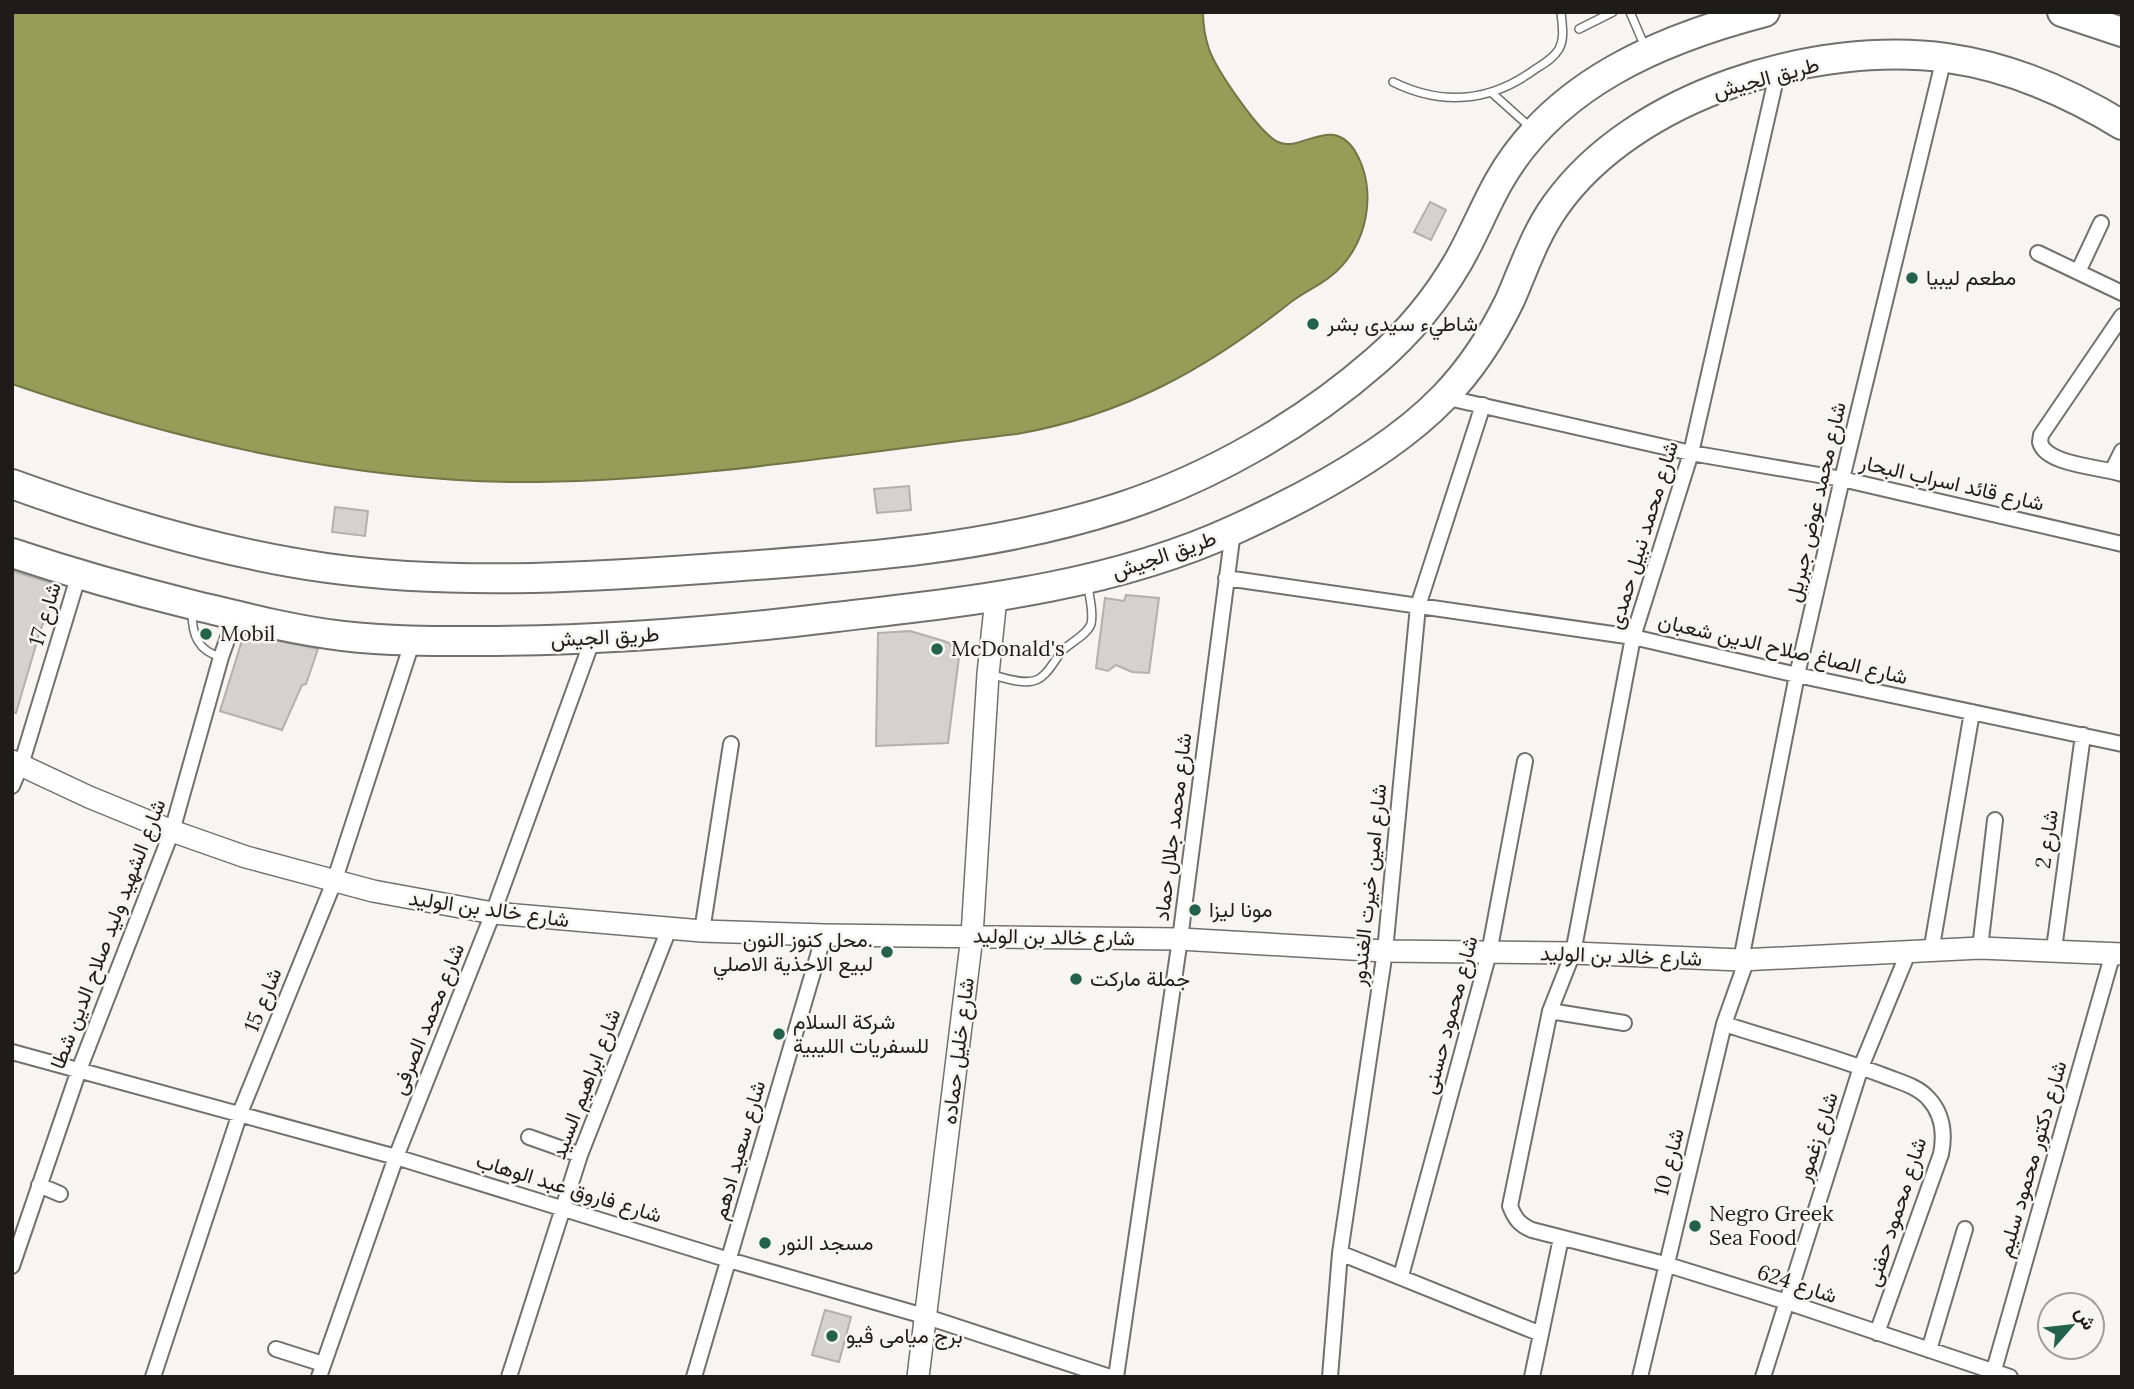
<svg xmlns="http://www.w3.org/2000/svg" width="2134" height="1389" font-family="Lora,Vazirmatn,serif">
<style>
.water{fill:#969d59;stroke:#727646;stroke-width:2}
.building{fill:#d3d2ce;stroke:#b1b0ac;stroke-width:2}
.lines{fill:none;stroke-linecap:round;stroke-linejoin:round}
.lane-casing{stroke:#72706c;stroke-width:10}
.street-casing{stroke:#72706c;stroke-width:18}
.secondary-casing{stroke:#72706c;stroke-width:24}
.highway-casing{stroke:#72706c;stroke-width:32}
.lane{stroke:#fff;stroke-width:7}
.street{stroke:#fff;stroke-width:14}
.secondary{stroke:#fff;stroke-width:21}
.highway{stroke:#fff;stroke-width:28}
.poi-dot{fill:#25624e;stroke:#f7f5f1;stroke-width:2.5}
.labels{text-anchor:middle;stroke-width:5;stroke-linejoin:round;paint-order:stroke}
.street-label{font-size:21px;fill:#1d1c1b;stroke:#f7f5f1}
.poi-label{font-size:21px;fill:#1d1c1b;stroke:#f7f5f1;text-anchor:start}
</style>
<rect width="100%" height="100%" fill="#f7f5f1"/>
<path class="water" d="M12 12H1203C1203 25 1205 37 1209 49 1216 69 1259 133 1278 142 1302 153 1331 114 1355 151 1379 191 1367 248 1331 276 1319 286 1304 292 1291 302 1207 369 1124 415 1017 434 858 452 699 480 539 482 359 484 182 442 12 384Z"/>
<path class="building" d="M1430 202 1446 210 1431 240 1414 232Z
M909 486 911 510 877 513 874 489Z
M335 507 368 511 365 536 332 532Z
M12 571 59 585 40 631 16 713 12 712Z
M1126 595 1159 598 1149 673 1132 672 1116 665 1108 671 1096 668 1105 598 1124 601Z
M910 631 944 641 949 643 959 657 948 743 876 746 878 633Z
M244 634 318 649 306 684 302 685 282 730 220 711Z
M825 1310 851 1317 839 1362 812 1355Z"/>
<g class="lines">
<defs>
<path id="lane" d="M1630 12 1645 47
M1579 29 1613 12
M1393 82C1442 106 1490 102 1534 70 1543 64 1553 59 1559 49 1565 38 1562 25 1561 12
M1492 93 1530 127
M192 612C192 635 198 651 221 657
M989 674C1002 677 1020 684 1033 681 1047 678 1054 660 1063 650 1071 642 1087 635 1091 624 1094 612 1089 597 1088 585"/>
<path id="street" d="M1778 70 1691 453 1633 637 1573 953 1550 1011 1510 1206C1515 1219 1520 1225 1532 1230L1665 1264 1787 1302 2010 1377
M2038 253 2122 293
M2078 272 2101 223
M2122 316 2041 435 2040 442C2045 465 2102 467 2122 474
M1444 397 1691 453 1842 479 2122 544
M2112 471 2122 451
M1226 578 1633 637 1797 675 2122 744
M12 786 21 765 79 574
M702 931 731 744
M1980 948 1995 820
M2054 949 2083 735
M1931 952 1972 712
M1741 960 1797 675 1842 479 1944 58
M1550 1011 1624 1023
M1724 1024C1778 1041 1832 1056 1885 1076 1900 1082 1917 1086 1928 1098 1943 1114 1945 1134 1941 1154L1877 1333
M12 1052 396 1157 729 1260 924 1316 1110 1377
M529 1137 580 1155
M39 1185 60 1194
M1340 1253 1541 1334
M12 1266 79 1070 172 831 221 657 236 615
M1401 1276 1489 953 1525 761
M276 1349 323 1364
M1929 1350 1965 1229
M153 1377 240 1113 334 882 413 640
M319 1377 396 1157 493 913 593 638
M509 1377 580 1155 669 929
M694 1377 824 935
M1116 1377 1180 939 1233 531
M1330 1377 1340 1253 1385 951 1418 606 1483 405
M1532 1377 1561 1238
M1640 1377 1724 1024 1747 959
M1763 1377 1861 1067 1908 953
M1992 1377 2113 953"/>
<path id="secondary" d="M12 761 89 797 172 831 246 857 373 891 493 913 702 931 824 935 1180 939 1385 951 1573 953 1741 960 1980 948 2122 954
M918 1377 972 936 988 674 996 598"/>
<path id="highway" d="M2062 12 2122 32
M12 484C114 521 220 553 327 568 451 585 577 578 702 569 842 559 986 551 1121 507 1212 477 1304 424 1377 360 1408 333 1437 298 1458 262 1473 236 1484 208 1498 183 1553 84 1661 39 1765 12
M12 553C72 573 132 590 193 605 243 617 292 630 343 636 394 642 445 641 496 641 610 640 723 631 836 617 973 601 1110 587 1236 529 1304 498 1392 451 1444 397 1471 369 1493 335 1510 300 1524 268 1535 234 1556 205 1635 94 1817 40 1947 58 2011 67 2068 92 2122 125"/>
</defs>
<use href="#lane" class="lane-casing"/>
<use href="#street" class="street-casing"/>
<use href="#secondary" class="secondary-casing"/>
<use href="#highway" class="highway-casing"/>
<use href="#lane" class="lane"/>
<use href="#street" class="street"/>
<use href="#secondary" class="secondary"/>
<use href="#highway" class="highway"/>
</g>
<g class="poi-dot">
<circle cx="1912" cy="278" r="7"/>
<circle cx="1313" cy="324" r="7"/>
<circle cx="206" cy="634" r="7"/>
<circle cx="937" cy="649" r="7"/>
<circle cx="1195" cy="910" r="7"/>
<circle cx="887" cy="952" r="7"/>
<circle cx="1076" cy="979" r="7"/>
<circle cx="779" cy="1034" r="7"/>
<circle cx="1695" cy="1226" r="7"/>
<circle cx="765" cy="1243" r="7"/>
<circle cx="832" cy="1336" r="7"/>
</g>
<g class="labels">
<g class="street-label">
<text transform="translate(1766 78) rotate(-15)" y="7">طريق الجيش</text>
<text transform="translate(1952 483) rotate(13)" y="7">شارع قائد اسراب البحار</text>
<text transform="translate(1816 502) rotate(-77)" y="7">شارع محمد عوض جبريل</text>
<text transform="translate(1643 535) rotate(-73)" y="7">شارع محمد نبيل حمدى</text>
<text transform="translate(1164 555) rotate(-19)" y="7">طريق الجيش</text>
<text transform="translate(45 614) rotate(-73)" y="7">شارع 17</text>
<text transform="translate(605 637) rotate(-3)" y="7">طريق الجيش</text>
<text transform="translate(1783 649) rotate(13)" y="7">شارع الصاغ صلاح الدين شعبان</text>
<text transform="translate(1173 827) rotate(-83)" y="7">شارع محمد جلال حماد</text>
<text transform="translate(2047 839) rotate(-82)" y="7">شارع 2</text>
<text transform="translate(1369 885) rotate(-84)" y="7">شارع امين خيرت الغندور</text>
<text transform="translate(489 909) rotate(8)" y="7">شارع خالد بن الوليد</text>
<text transform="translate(108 934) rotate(-69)" y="7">شارع الشهيد وليد صلاح الدين شطا</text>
<text transform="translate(1054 937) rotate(1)" y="7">شارع خالد بن الوليد</text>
<text transform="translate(1621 956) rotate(2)" y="7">شارع خالد بن الوليد</text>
<text transform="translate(263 1000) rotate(-68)" y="7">شارع 15</text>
<text transform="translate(1450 1015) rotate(-75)" y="7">شارع محمود حسنى</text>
<text transform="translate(428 1019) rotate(-68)" y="7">شارع محمد الصرفى</text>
<text transform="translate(958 1051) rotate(-83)" y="7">شارع خليل حماده</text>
<text transform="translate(586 1084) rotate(-69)" y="7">شارع ابراهيم السيد</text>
<text transform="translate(1817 1137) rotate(-72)" y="7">شارع زغمور</text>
<text transform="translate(739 1150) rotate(-74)" y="7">شارع سعيد ادهم</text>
<text transform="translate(2032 1159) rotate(-74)" y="7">شارع دكتور محمود سليم</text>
<text transform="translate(1669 1162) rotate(-76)" y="7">شارع 10</text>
<text transform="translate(569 1188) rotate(17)" y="7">شارع فاروق عبد الوهاب</text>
<text transform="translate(1896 1212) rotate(-72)" y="7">شارع محمود حفنى</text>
<text transform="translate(1797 1284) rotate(18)" y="7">شارع 624</text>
</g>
<g class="poi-label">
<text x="1926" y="285">مطعم ليبيا</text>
<text x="1327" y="331">شاطيء سيدى بشر</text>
<text x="220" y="641">Mobil</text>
<text x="951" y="656">McDonald's</text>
<text x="1209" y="917">مونا ليزا</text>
<text x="873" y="947" text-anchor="end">محل كنوز النون.<tspan x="873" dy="24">لبيع الاحذية الاصلي</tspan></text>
<text x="1090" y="986">جملة ماركت</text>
<text x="793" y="1029">شركة السلام<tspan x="793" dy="24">للسفريات الليبية</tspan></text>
<text x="1709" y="1221">Negro Greek<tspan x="1709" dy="24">Sea Food</tspan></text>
<text x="779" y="1250">مسجد النور</text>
<text x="846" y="1343">برج ميامى ڤيو</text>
</g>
</g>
<rect width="2134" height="1389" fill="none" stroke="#1d1c1b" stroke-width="28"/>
<g transform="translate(2071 1326) rotate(62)"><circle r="33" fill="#f7f5f1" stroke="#a09e9b" stroke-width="2"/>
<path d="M0-5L12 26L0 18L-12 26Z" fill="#25624e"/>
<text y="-10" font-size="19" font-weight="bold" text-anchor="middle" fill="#1d1c1b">ش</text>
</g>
</svg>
